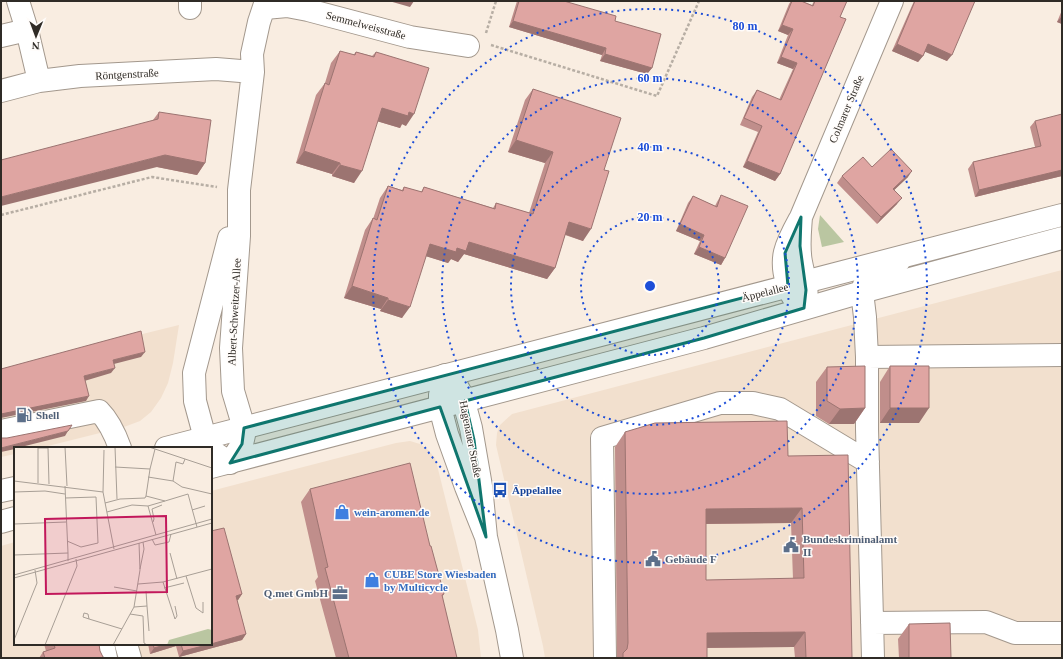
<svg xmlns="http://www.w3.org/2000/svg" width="1063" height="659" font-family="Georgia,serif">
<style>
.built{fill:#f2e0ce}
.green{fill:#bac6a1}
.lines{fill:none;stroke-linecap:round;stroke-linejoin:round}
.minor-casing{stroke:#a3988d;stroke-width:24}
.major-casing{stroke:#a3988d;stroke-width:24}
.path{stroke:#b7aea4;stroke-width:2.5;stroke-dasharray:3 2;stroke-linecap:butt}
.minor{stroke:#fff;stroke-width:22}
.major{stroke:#fff;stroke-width:22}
.wall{fill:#c08e8b;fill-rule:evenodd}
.shaded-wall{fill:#9c7471}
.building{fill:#dfa5a2;stroke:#9c7471;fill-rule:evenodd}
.marked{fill:#0f766e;fill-opacity:0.2;stroke:#0f766e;stroke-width:3;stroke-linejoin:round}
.ring{fill:none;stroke:#1d4ed8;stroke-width:2;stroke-dasharray:2 4}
.labels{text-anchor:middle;stroke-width:3;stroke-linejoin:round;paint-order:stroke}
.street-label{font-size:11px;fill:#2f2b26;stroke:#fffcfa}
.service-label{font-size:11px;font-weight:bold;fill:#4e5e75;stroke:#fffcfa;text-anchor:start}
.transit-label{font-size:11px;font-weight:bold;fill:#164399;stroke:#fffcfa;text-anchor:start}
.shop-label{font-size:11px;font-weight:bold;fill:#366cbe;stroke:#fffcfa;text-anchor:start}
.inset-road{fill:none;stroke:#a89f96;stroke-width:1}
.view{fill:#c2185b;fill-opacity:0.15;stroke:#c2185b;stroke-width:2}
.inset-edge{fill:none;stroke:#2f2b26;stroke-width:2}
.centre{fill:#1d4ed8;stroke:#fffcfa;stroke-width:2}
.ring-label{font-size:12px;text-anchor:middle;font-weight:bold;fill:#1d4ed8;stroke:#fffcfa;stroke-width:3;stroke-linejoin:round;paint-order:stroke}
</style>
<rect width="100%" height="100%" fill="#f9ede1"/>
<path class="built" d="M1062 270V658H545L543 646 496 445 497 433 500 425 512 414Z
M179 325 173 363 168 383 161 398 151 412 140 421 124 427 40 448H15V454L1 457V369Z
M410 441 420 444 428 450 435 458 438 469 478 630 481 658H1V546L15 542V644H211V491L396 443Z"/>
<path class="green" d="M820 215 844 242 822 247 818 229Z"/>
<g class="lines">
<defs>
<path id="minor" d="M18 1 27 30 39 81
M190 1V8
M265 8 287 6 308 10 410 37 468 46
M1 36 27 30
M1 91 39 81 80 76 216 69 253 72
M801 217C800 232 798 247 801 262 804 278 810 292 804 308 788 299 781 269 785 252 788 240 795 228 801 217L892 1
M899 261 875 274 864 285 862 292 865 317 867 357 1062 355
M867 357V429L873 658
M1 431 99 411C109 421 115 434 120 448
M210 448 205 438 195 401 194 373 229 238
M211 449 218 455 230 463 242 444 244 435V428L233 391 231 348 239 236V190L253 72 252 54 259 22 266 1
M486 537 466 487 447 434 440 407V395L445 375 455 383 462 395 471 428 481 486 486 537 507 630 512 658
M872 623 986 622 1015 633H1062
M103 644 106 658
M126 644 130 658
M605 658 602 438 720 403H753L780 409 868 462"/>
<path id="major" d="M166 448 1062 215
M211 467 704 338 862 292 1062 238
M1 491 15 488
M1 522 15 518"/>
</defs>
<use href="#minor" class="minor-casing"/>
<use href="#major" class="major-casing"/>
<path class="path" d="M486 33 496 1
M491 45 657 96 699 1
M1 215 152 177 217 187"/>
<use href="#minor" class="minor"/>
<use href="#major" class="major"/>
</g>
<path class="wall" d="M517 1H564L615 21 652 68 647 74 600 61 602 55 509 27Z
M791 1H801L812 5 814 1H847L840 17 780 174 775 181 743 167 758 132 740 125 752 97 757 90 779 100 793 69 777 63 788 35 778 31 789 4Z
M914 1H975L947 61 925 51 923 56 918 62 892 51Z
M1062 10V24L1057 22Z
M340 51 353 55 356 52 372 56 376 52 406 126 402 124 400 128 377 121 354 183 332 176V174L296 163 316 95 325 83 331 63Z
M533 89 604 170 583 241 565 235 555 268 547 279 464 254 458 262 451 259 448 263 426 256 402 318 380 311 381 309 344 298 365 230 373 218V219L380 198 388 186 402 190 404 187 421 192 424 187 493 208 496 203 529 213 545 163 508 152 525 100Z
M159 112 205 163 197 175 157 167 153 120Z
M1035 121 1062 176 975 197 968 169 973 162 1035 147 1030 127Z
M872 167 908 177 894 190 897 204 877 224 837 183 842 176Z
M721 195 725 258 721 265 694 254 700 241 676 231 688 203 693 196 715 206 717 202Z
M890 366 919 423H880V382Z
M827 367 865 408 854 424H829L816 416V382Z
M625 432 788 456 852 658H795L794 647 707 648V658H617L615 447ZM791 523 793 579 706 580V524Z
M310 489 430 546 444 594 442 597 457 658H336L315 581 318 577 301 502Z
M211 531 242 594 238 600H237L246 634 242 640 179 657 176 646 150 654 148 644H211Z
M909 624 951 658H899L898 639Z
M44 644H99L100 651 103 657 105 658H39L43 652 46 651Z"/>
<path class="shaded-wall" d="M389 1H414L410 7Z
M1062 16V24L1057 22Z
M513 21 606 48 602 55 509 27Z
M782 25 793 29 788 35 778 31Z
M897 44 923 56 918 62 892 51Z
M928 44 952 55 947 61 923 51Z
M605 54 652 68 647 74 600 61Z
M781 57 797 63 793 69 777 63Z
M382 108 409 112 414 114 406 126 402 124 400 128 373 120Z
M516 140 553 152 545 163 508 152Z
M304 151 340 163 332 174 296 163Z
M165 155 205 163 197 175 157 167 1 206V197Z
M747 161 780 174 775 181 743 167Z
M340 165 362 171 354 183 332 176Z
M1062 170V176L975 197 979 190Z
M912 171 908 177 889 195 893 189Z
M902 198 897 204 877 224 881 217Z
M569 222 591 229 583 241 561 233Z
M680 224 704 235 700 241 676 231Z
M469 242 555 268 547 279 464 254 458 262 451 259 448 263 422 255 430 244 457 248Z
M699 247 725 258 721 265 694 254Z
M352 286 388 298 381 309 344 298Z
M388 300 410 307 402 318 380 311Z
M145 352 141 357 110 365 113 360Z
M115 368 111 373 81 382 84 376Z
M89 396 86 401 1 418V414L2 413Z
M865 408 854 424H829L840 409Z
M890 408H929L919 423H880Z
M68 431 65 436 17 448H15V449L1 452V448Z
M802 508 791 523 695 524 706 509Z
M242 594 238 600 232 602 236 596Z
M805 632 794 647 696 648 707 633Z
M246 634 242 640 179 657 183 651Z
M168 644H178L176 646 150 654 154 648Z"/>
<path class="building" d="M519 1H564L616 16 615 21 661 34 652 68 605 54 606 48 513 21Z
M792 1H801L813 6 815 1H847L840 17 846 19 780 174 747 161 762 126 744 118 757 90 781 100 797 63 781 57 793 29 782 25Z
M915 1H975L952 55 928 44 923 56 897 44Z
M340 51 355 55 356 52 374 57 376 52 429 68 414 114 409 112 408 116 382 108 362 171 340 165V163L304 151 325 83 329 85Z
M533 89 621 118 604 170 609 171 591 229 569 222 555 268 469 242 466 251 457 248 456 252 430 244 410 307 388 300V298L352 286 373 218 377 220 388 186 403 191 404 187 422 192 424 187 495 209 496 203 533 214 553 152 516 140Z
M159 112 211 120 205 163 165 155 1 197V160L158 119Z
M1062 114V170L979 190 973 162 1041 146 1035 121Z
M891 149 912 171 893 189 902 198 881 217 842 176 863 157 872 167Z
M721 195 748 206 725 258 699 247 704 235 680 224 693 196 717 207Z
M141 331 145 352 113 360 115 368 84 376 89 396 1 414V369Z
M865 366V408L840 409 827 401V367Z
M890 366H929V408H890Z
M787 421 788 456 848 455 852 658H806L805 632 707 633V658H623V653L627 649 628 643 625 432 655 423ZM802 508 804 578 706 580V509Z
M72 425 68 431 1 448V438H7Z
M410 463 430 546H431L444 594 442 595 457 658H349L325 568 328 567 310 489Z
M224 528 242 594 236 596 246 634 211 644V531Z
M950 623 951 658H909V624Z
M54 644H99L100 651 103 657 105 658H45L43 652 55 648Z
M153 644H168L154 648Z
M181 644H211L183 651Z"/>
<path class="marked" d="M801 217 800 246 806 290 804 308 704 338 465 401 474 440 486 537 440 407 230 463 242 444 244 428 788 286 785 253Z"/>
<g class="ring">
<circle cx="650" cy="286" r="69"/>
<circle cx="650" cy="286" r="139"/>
<circle cx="650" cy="286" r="208"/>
<circle cx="650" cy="286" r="277"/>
</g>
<defs>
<symbol id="fuel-bare" viewBox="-9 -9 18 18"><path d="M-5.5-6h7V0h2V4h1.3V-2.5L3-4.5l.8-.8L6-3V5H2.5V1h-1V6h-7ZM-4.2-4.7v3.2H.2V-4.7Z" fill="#5c6f8a" stroke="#fffcfa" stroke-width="2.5" paint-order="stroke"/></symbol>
<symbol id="bus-bare" viewBox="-9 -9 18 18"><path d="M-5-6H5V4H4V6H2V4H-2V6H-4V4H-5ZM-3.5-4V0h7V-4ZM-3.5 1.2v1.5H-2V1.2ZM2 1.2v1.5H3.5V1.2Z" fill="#1a4fb4" stroke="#fffcfa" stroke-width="2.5" paint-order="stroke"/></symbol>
<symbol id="shop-bare" viewBox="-9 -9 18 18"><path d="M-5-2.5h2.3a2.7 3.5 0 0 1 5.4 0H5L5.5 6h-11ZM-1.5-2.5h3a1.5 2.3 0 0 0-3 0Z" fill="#3f7fe0" stroke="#fffcfa" stroke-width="2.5" paint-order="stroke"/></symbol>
<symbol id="civic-bare" viewBox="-9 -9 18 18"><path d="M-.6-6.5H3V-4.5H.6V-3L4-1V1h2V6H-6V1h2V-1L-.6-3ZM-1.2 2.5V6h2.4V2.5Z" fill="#5c6f8a" stroke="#fffcfa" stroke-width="2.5" paint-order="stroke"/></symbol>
<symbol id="office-bare" viewBox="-9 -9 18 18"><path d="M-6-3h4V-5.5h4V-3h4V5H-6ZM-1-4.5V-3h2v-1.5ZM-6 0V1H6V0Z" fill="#5c6f8a" stroke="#fffcfa" stroke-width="2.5" paint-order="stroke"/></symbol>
</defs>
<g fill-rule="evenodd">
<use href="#fuel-bare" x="13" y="404" width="22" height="22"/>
<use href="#bus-bare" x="489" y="479" width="22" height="22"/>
<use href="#shop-bare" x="331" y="501" width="22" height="22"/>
<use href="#civic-bare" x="780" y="534" width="22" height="22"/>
<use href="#civic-bare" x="642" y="548" width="22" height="22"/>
<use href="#shop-bare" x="361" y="569" width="22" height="22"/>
<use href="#office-bare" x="329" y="582" width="22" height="22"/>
</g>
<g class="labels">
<g class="street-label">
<text transform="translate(366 25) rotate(15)" y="4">Semmelweisstraße</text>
<text transform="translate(127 74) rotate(-3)" y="4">Röntgenstraße</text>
<text transform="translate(846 109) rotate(-67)" y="4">Colmarer Straße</text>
<text transform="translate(765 292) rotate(-14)" y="4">Äppelallee</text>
<text transform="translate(234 312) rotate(-87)" y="4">Albert-Schweitzer-Allee</text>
<text transform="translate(471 439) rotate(79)" y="4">Hagenauer Straße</text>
</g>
<g class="service-label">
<text x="36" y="419">Shell</text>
<text x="803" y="543">Bundeskriminalamt<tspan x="803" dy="13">II</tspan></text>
<text x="665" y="563">Gebäude F</text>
<text x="328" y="597" text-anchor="end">Q.met GmbH</text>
</g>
<g class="transit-label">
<text x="512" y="494">Äppelallee</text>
</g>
<g class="shop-label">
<text x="354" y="516">wein-aromen.de</text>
<text x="384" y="578">CUBE Store Wiesbaden<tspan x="384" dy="13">by Multicycle</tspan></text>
</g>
</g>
<g transform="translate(14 447)">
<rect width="198" height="198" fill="#f9ede1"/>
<path d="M194 182 198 183V198H153L155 193Z" fill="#bac6a1"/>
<path class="inset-road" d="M51 0 53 39M101 0 103 52M135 0 198 21M24 1H34L35 37M90 3 89 45 100 102M136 22 141 2M134 30 159 34 162 15 169 17 171 12M0 34 89 45M159 34 168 40 198 47M24 36V0M51 39 54 106M0 45 31 44 51 47M132 49 151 54 174 47 183 80M51 51 82 50 84 96 67 100 53 94M91 56 106 52 131 51 132 49 136 22 101 20M134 59 142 88M178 63 191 59M93 65 118 58 134 59 151 54M139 75 140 72 138 62 148 58M0 77 52 75M138 92 141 98 155 95 157 87M156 106 163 132M0 108 54 106V114M126 122 130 102 129 95M0 128 198 72M172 129 182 161 189 166V155M0 131 198 76M149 135 161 172M124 137 149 135 198 122M100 140 123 144M150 141 170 136M132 144 133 159M120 160 133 159 135 184M116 167 129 169 130 196 133 198M75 172 69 170 70 166 74 167 75 172 108 182M161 172 163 169 161 159M0 193 23 136 21 123M31 198 63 119 62 112M99 198 120 160 126 123 125 96"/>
<path class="view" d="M152 69 153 145 32 147 31 72Z"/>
<rect width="198" height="198" class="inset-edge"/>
</g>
<circle cx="650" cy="286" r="6" class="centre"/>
<g class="ring-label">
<text x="745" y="30">80 m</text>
<text x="650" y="82">60 m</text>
<text x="650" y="151">40 m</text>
<text x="650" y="221">20 m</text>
</g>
<rect width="1063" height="659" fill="none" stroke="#2f2b26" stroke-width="4"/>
<g transform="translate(36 36) rotate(181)" stroke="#fffcfa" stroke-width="3" paint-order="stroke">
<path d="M0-3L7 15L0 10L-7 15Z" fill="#2f2b26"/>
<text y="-6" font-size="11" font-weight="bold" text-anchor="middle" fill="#2f2b26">N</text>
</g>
</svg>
